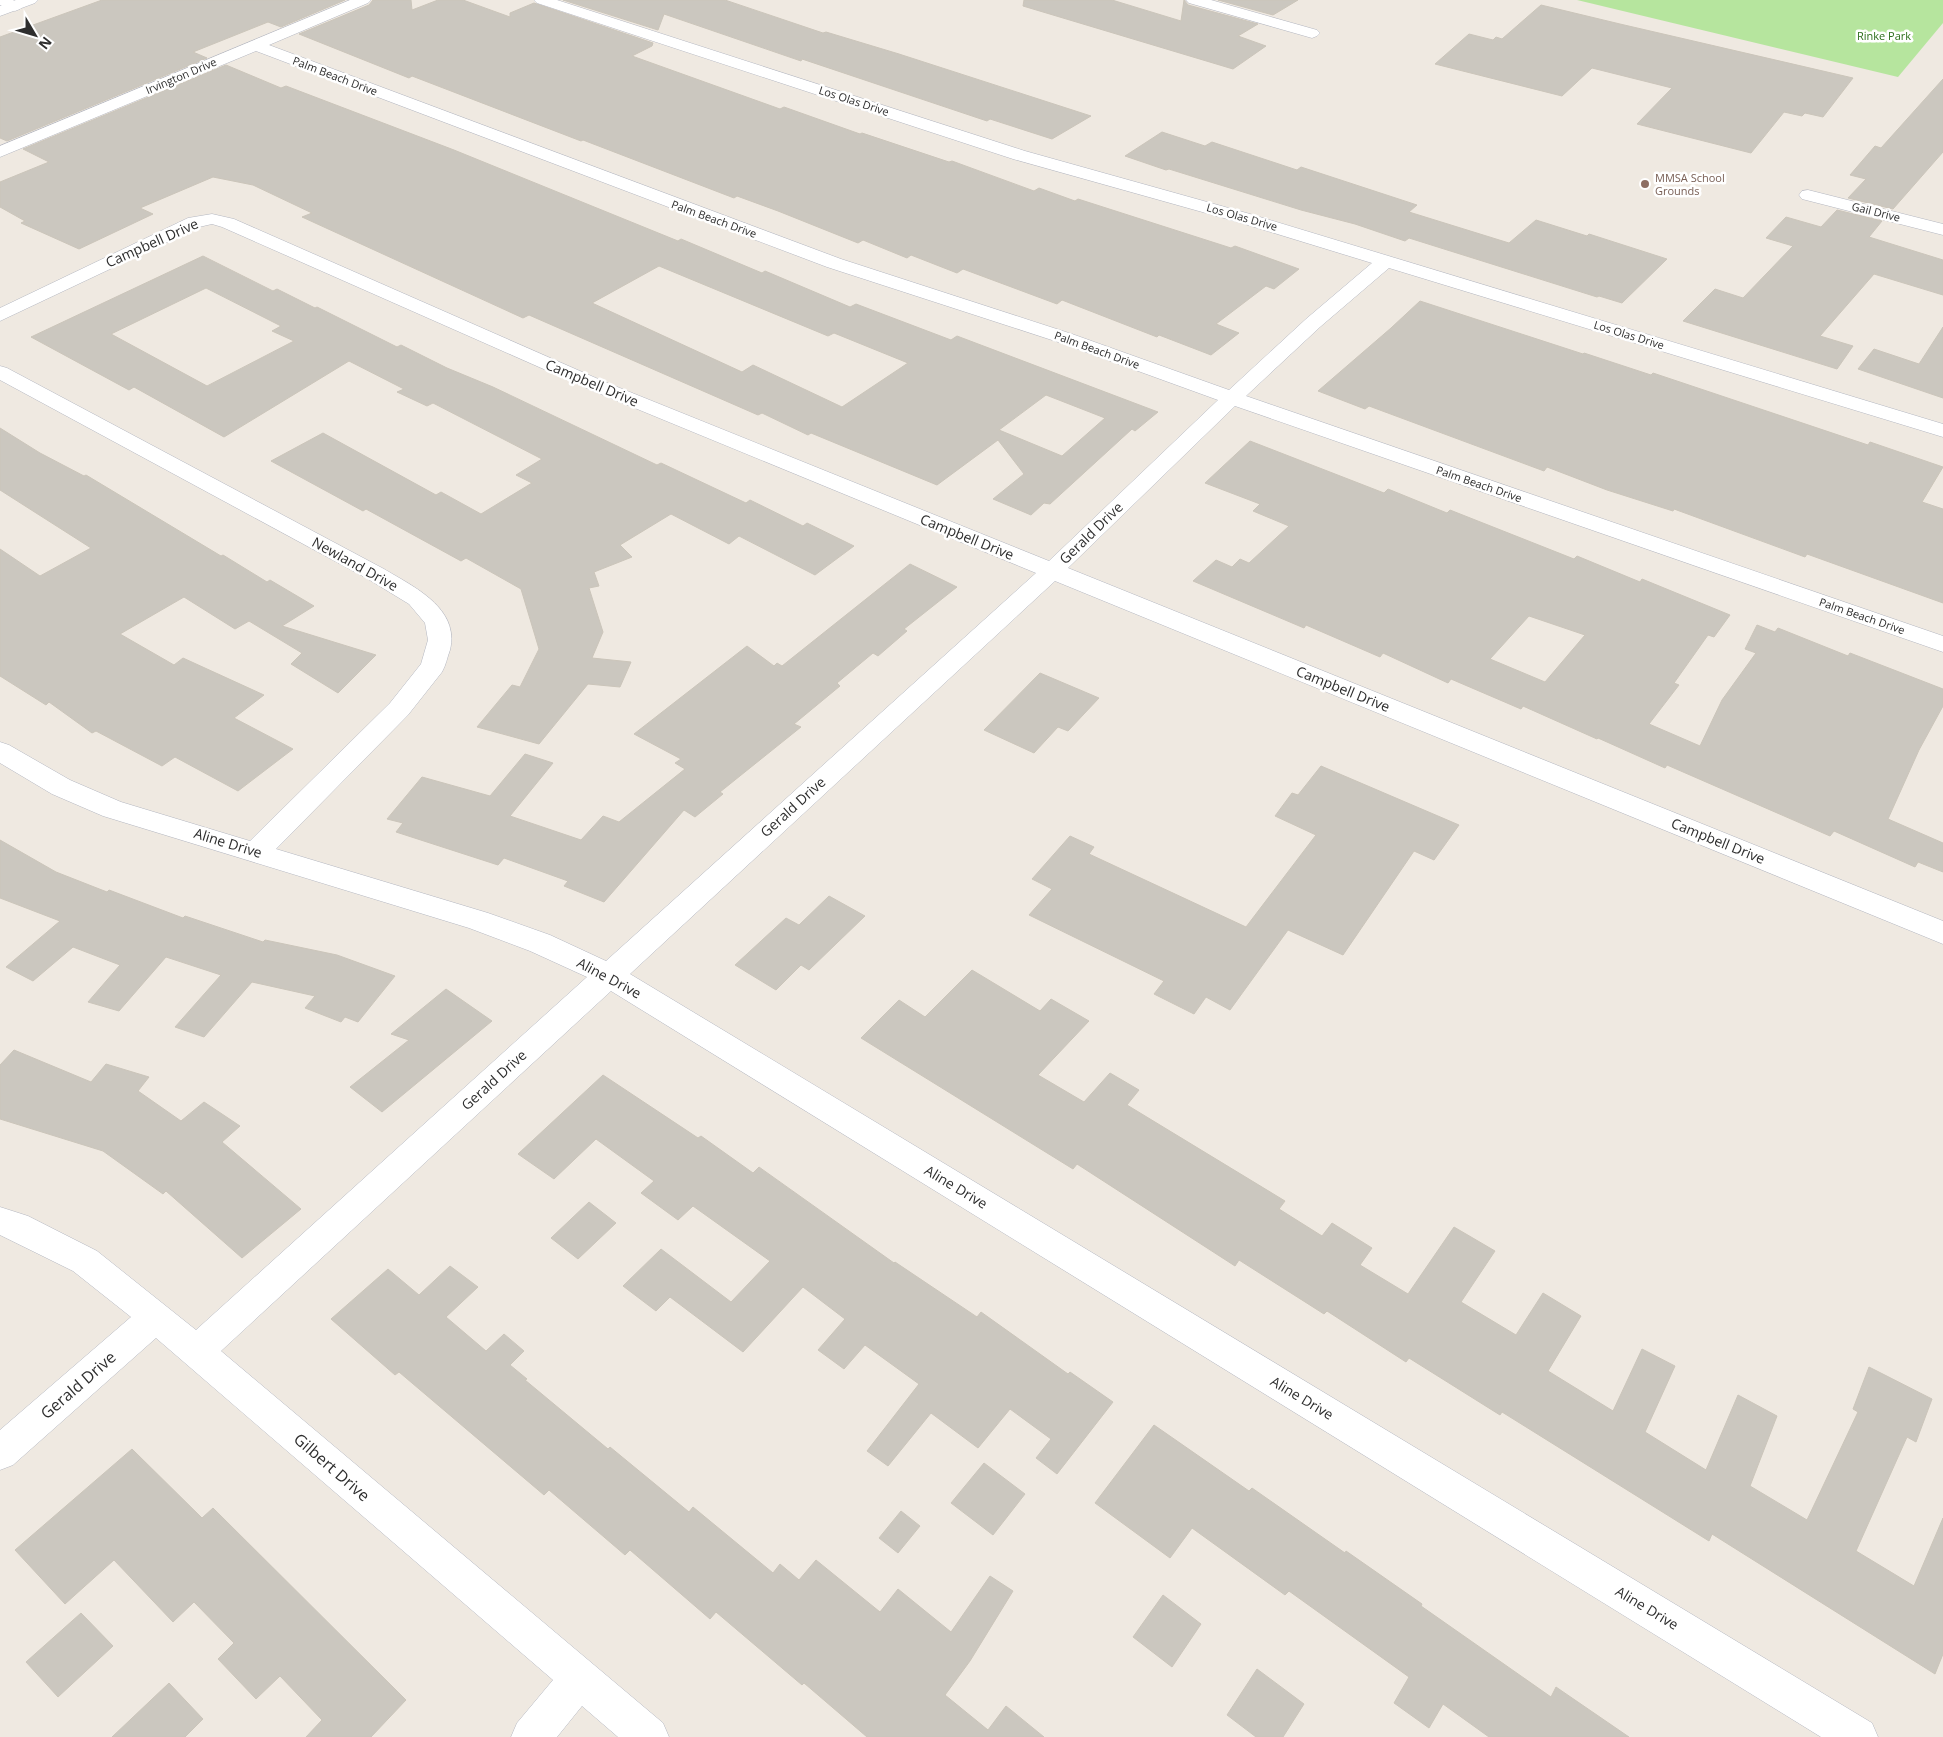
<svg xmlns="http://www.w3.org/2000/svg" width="1943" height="1737" font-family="'Open Sans',sans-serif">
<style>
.green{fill:#b6e59e}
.building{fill:#cbc7bf;stroke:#cbc5ba;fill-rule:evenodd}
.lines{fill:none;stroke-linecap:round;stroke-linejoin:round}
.street-casing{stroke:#b4b7c1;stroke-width:1}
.secondary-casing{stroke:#b4b7c1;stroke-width:1}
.street{fill:#fff;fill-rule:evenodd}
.secondary{fill:#fff;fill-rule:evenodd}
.education-dot{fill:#8d6e63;stroke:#fff;stroke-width:2}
.labels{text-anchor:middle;stroke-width:5;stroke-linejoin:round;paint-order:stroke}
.far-park-label{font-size:11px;fill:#2c6e1b;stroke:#fff}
.far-street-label{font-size:11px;fill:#2e2e2e;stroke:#fff}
.far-education-label{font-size:11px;fill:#785e54;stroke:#fff;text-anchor:start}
.street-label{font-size:14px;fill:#2e2e2e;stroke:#fff}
.near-street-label{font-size:16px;fill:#2e2e2e;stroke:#fff}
</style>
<rect width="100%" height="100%" fill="#efe9e1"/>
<path class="green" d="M1577 0H1943V23L1898 77Z"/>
<path class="building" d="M102 0H345L281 27 268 22 193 52 207 58 7 141 0 138V37Z
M373 0H411L412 10 438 0H463L510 17V13L534 3 653 43 652 46 632 56 780 109 784 107 860 134 862 133 949 162 952 161 1034 191 1039 188 1075 201 1078 199 1231 248 1235 246 1299 269 1274 289 1266 286 1216 324 1239 333 1211 355 1159 335 1157 337 1062 300 1057 304 963 269 957 273 911 255 907 258 863 240 858 243 778 211 737 196 734 198 583 140 581 141 412 76 409 78 299 34 369 5Z
M563 0H725L823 33 826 32 899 54 1091 116 1052 139 990 119 987 121 802 59 801 61 664 14 658 30Z
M1024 0H1112L1181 21 1184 0 1188 5 1258 24 1238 36 1266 46 1233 69 1023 6Z
M1218 0H1298L1273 15Z
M1541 5 1620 24 1853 78 1823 117 1805 113 1802 116 1784 112 1751 153 1637 124 1672 88 1592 68 1562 96 1435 64 1469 34 1493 40 1496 37 1502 39Z
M226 65 281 88 286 86 454 150 678 241 681 239 762 273 765 271 850 307 856 304 951 340 957 336 1158 412 1135 431 1132 429 1050 504 1044 503 1031 515 993 499 1024 474 998 440 937 485 811 433 808 435 762 413 758 415 529 315 523 318 302 217 312 213 253 185 213 177 140 208 153 214 79 249 21 223 25 221 0 207V182L49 162 23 149ZM659 266 828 336 834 333 908 363 842 407 753 365 742 372 592 303ZM1046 395 1105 418 1062 456 999 430Z
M1943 79V152L1893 209 1848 198 1866 179 1850 175 1875 146 1881 148Z
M1162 132 1205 146 1212 142 1297 170 1301 167 1417 205 1409 212 1509 243 1536 220 1587 236 1589 234 1667 259 1622 303 1599 296 1597 297 1409 238 1405 241 1355 224 1301 210 1169 169 1166 170 1125 156Z
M1837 210 1882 221 1869 237 1943 260V295L1874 274 1820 336 1853 346 1837 369 1683 321 1715 289 1743 298 1793 246 1766 238 1786 217 1821 227Z
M203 256 273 291 277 289 315 308 317 307 397 347 401 345 447 368 493 387 657 465 661 463 746 503 750 500 803 526 807 523 854 546 815 575 739 536 729 544 671 514 620 545 632 557 594 572 599 586 589 588 603 632 592 658 631 662 620 687 588 684 539 744 477 727 512 685 520 687 539 649 521 589 466 558 461 561 366 509 363 511 271 461 323 433 436 495 441 492 481 514 532 483 516 475 542 459 433 403 427 406 397 392 404 389 349 361 224 437 134 387 129 390 31 337ZM206 288 281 326 272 331 294 341 207 386 111 334Z
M1420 301 1583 354 1584 353 1651 375 1653 373 1868 445 1870 442 1943 467 1922 502 1943 509V603L1807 554 1805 557 1674 509 1673 511 1607 490 1547 467 1544 471 1369 406 1365 409 1318 391 1391 328Z
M1943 327V398L1858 369 1874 349 1919 364Z
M0 428 40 453 84 476 86 475 221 556 223 555 267 582 270 580 314 606 282 626 376 655 338 693 291 664 302 653 249 621 235 629 184 597 120 634 174 665 183 658 264 695 234 718 293 749 238 791 175 757 162 766 96 731 92 733 49 702 46 705 0 676V549L40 576 91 548 0 490Z
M1250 441 1384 493 1388 489 1447 513 1450 510 1574 559 1577 556 1640 582 1642 579 1730 615 1714 637 1708 635 1674 683 1679 685 1649 724 1700 746 1722 700 1756 653 1745 649 1757 625 1775 632 1778 628 1848 656 1850 653 1943 689V706L1919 750 1888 819 1943 843V872L1918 862 1915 867 1834 831 1830 836 1667 765 1665 768 1598 738 1597 739 1523 706 1521 709 1451 679 1448 683 1383 653 1380 657 1306 625 1304 628 1193 581 1216 560 1232 567 1240 559 1249 563 1289 526 1253 511 1260 504 1205 483ZM1529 616 1585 635 1545 682 1490 659Z
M910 564 957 587 904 629 907 631 878 656 873 653 837 683 840 686 794 724 801 727 720 792 723 794 695 817 684 810 604 902 564 886 568 881 504 858 498 865 396 832 403 823 387 819 422 777 490 796 525 754 553 763 510 816 581 840 603 816 619 822 685 769 675 763 681 759 634 734 747 646 774 666 777 663 782 666Z
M1040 673 1099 698 1068 731 1058 727 1034 753 984 730Z
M1321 766 1459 825 1434 860 1414 851 1343 955 1288 930 1230 1010 1206 997 1194 1014 1154 994 1164 981 1029 915 1052 889 1032 879 1070 836 1094 847 1089 854 1246 927 1316 835 1275 816 1292 793 1298 795Z
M0 840 56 872 107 892 109 890 183 918 185 916 263 942 265 940 337 955 395 976 358 1022 345 1017 341 1022 305 1008 315 996 252 982 204 1037 175 1027 221 975 166 957 119 1011 88 1002 120 965 73 947 33 981 6 967 60 921 0 898Z
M829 896 865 916 809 970 801 965 776 990 735 965 786 918 799 925Z
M972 970 1040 1011 1051 999 1089 1021 1038 1075 1084 1102 1110 1073 1139 1090 1127 1105 1285 1201 1279 1209 1322 1236 1332 1223 1372 1248 1360 1265 1408 1294 1454 1227 1495 1251 1461 1302 1516 1335 1543 1293 1581 1316 1548 1371 1613 1411 1642 1349 1675 1366 1645 1432 1706 1470 1738 1395 1777 1416 1750 1486 1807 1520 1858 1412 1853 1409 1869 1367 1932 1399 1916 1442 1907 1437 1856 1551 1914 1586 1943 1518V1654L1935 1674 1712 1534 1709 1541 1502 1412 1500 1415 1409 1358 1406 1362 1327 1311 1324 1314 1239 1260 1235 1266 1077 1164 1073 1169 861 1038 899 1000 925 1017Z
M446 989 492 1021 382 1112 350 1087 409 1040 391 1034Z
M14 1050 91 1082 106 1064 149 1077 138 1091 181 1121 204 1102 240 1126 222 1142 301 1209 242 1258 166 1191 163 1194 103 1151 0 1119V1065Z
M603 1075 698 1138 701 1136 753 1173 759 1167 894 1263 895 1262 977 1317 981 1312 1068 1374 1070 1372 1113 1402 1057 1474 1036 1458 1051 1439 1010 1409 978 1448 931 1413 888 1466 867 1451 919 1384 865 1345 844 1369 818 1350 845 1319 803 1287 743 1352 670 1297 656 1311 623 1286 661 1249 731 1302 770 1261 693 1206 678 1220 641 1193 654 1181 596 1139 554 1179 518 1154Z
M589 1202 616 1223 578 1259 551 1238Z
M450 1266 478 1287 446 1317 486 1351 504 1334 524 1351 510 1365 527 1379 525 1380 608 1449 610 1447 689 1512 693 1507 773 1573 780 1564 799 1580 816 1560 880 1612 898 1589 951 1632 990 1576 1013 1591 970 1661 945 1695 988 1730 1006 1706 1044 1737H867L804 1683 802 1685 716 1612 710 1619 630 1550 625 1555 549 1490 544 1495 399 1372 395 1375 331 1319 388 1269 419 1295Z
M1154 1425 1249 1491 1252 1488 1345 1553 1346 1551 1422 1604 1421 1606 1551 1697 1556 1687 1629 1737H1489L1443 1704 1429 1728 1394 1703 1409 1677 1289 1591 1285 1595 1192 1528 1170 1558 1095 1503Z
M132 1449 202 1518 213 1508 406 1700 371 1737H306L322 1720 280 1676 256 1699 218 1659 234 1643 194 1602 173 1622 114 1560 65 1604 15 1550Z
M984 1463 1025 1494 993 1535 951 1503Z
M901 1511 920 1526 898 1553 879 1538Z
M1163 1595 1201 1624 1172 1667 1133 1637Z
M81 1613 113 1646 58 1697 26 1662Z
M1257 1669 1304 1704 1283 1737H1256L1227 1715Z
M169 1683 203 1719 185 1737H112Z"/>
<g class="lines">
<defs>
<path id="street" d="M0 0H13L23 6 20 9 15 11 0 5Z
M350 0H371L368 3 269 45 841 259 1072 334 1229 390 1306 319 1372 263 1238 222 1013 159 537 3 534 0H557L1025 151 1250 214 1943 424V437L1389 268 1320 327 1246 396 1943 636V652L1235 406 1068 568 1943 921V944L1055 581 630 974 1872 1723 1878 1737H1821L611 991 221 1351 663 1723 669 1737H618L582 1706 557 1737H511L517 1723 553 1680 156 1338 13 1465 0 1470V1430L131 1317 73 1271 0 1235V1207L28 1216 97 1251 196 1330 587 977 530 951 469 928 103 816 52 794 0 763V742L9 745 70 780 121 802 250 841 390 703 421 664 428 640 425 623 409 604 368 579 0 380V366L7 368 384 569C414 587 460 608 450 650 447 658 446 665 442 672L408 715 276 849 488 913 550 935 606 961 1036 573 591 390 222 227 212 224 199 227 0 321V308L188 218 212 214 234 219 605 382 1049 561 1218 400 1058 342 827 267 256 51 0 157V146Z
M1186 0H1211L1317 30 1320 33 1317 36 1312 38 1189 3Z
M1808 190 1943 224V235L1802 199 1799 195 1802 191Z"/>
<path id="secondary" d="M16 0H38L35 3 0 16V6Z"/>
</defs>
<use href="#street" class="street-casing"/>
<use href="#secondary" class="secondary-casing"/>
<use href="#street" class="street"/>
<use href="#secondary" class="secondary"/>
</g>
<circle class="education-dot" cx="1645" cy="184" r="5"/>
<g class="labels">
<g class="far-park-label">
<text x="1884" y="40">Rinke Park</text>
</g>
<g class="far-street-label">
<text transform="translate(181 76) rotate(-23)" y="4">Irvington Drive</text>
<text transform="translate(335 76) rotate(21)" y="4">Palm Beach Drive</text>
<text transform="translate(854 101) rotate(18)" y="4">Los Olas Drive</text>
<text transform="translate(1876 212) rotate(14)" y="4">Gail Drive</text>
<text transform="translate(1242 217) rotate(16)" y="4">Los Olas Drive</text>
<text transform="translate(714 219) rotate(20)" y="4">Palm Beach Drive</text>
<text transform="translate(1629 335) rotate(17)" y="4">Los Olas Drive</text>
<text transform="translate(1097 350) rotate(20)" y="4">Palm Beach Drive</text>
<text transform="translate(1479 484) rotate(19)" y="4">Palm Beach Drive</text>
<text transform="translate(1862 616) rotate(19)" y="4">Palm Beach Drive</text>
</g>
<g class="far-education-label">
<text x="1655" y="182">MMSA School<tspan x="1655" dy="13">Grounds</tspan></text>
</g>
<g class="street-label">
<text transform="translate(152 243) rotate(-24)" y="5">Campbell Drive</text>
<text transform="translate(592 383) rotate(23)" y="5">Campbell Drive</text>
<text transform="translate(1091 533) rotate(-44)" y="5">Gerald Drive</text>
<text transform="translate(967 537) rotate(22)" y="5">Campbell Drive</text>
<text transform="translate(355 564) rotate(29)" y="5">Newland Drive</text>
<text transform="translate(1343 689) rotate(22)" y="5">Campbell Drive</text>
<text transform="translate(793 807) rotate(-42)" y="5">Gerald Drive</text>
<text transform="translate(1718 841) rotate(22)" y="5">Campbell Drive</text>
<text transform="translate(228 843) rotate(17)" y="5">Aline Drive</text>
<text transform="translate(609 978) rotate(28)" y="5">Aline Drive</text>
<text transform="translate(494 1080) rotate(-42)" y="5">Gerald Drive</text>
<text transform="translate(956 1187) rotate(31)" y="5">Aline Drive</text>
<text transform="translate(1302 1398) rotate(31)" y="5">Aline Drive</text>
<text transform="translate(1647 1608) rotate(31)" y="5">Aline Drive</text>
</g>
<g class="near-street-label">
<text transform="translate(78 1385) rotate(-41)" y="6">Gerald Drive</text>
<text transform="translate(332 1467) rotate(41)" y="6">Gilbert Drive</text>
</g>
</g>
<g transform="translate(35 35) rotate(128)" stroke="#ffffff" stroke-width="4" paint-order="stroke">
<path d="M0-4L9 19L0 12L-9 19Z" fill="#2e2e2e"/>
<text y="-8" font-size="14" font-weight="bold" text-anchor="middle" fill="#2e2e2e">N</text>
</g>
</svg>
